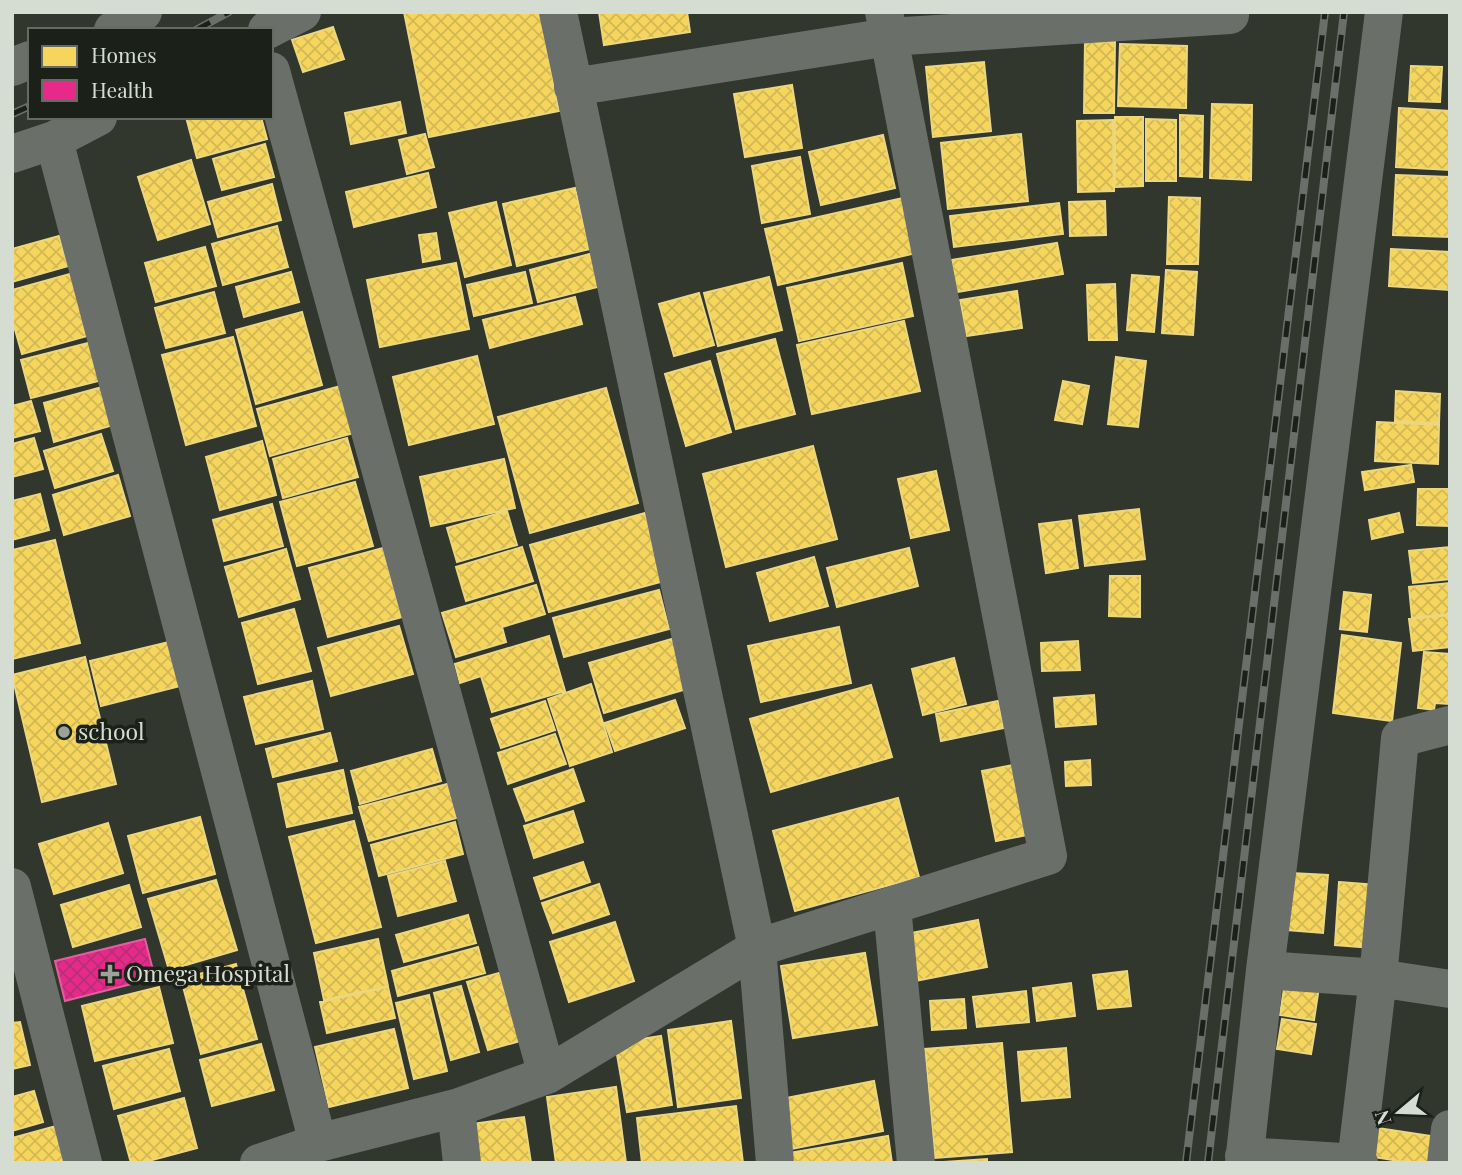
<svg xmlns="http://www.w3.org/2000/svg" width="1462" height="1175" font-family="'Playfair Display',serif">
<style>
.homes{fill:url(#homes-cross-hatch);stroke:#ecd77f;stroke-width:2}
.health{fill:url(#health-cross-hatch);stroke:#e25f9f;stroke-width:2}
.lines{fill:none;stroke-linecap:round;stroke-linejoin:round}
.minor{stroke:#6b6f6a;stroke-width:38}
.rail-casing{stroke:#6b6e69;stroke-width:8}
.rail{stroke:#1b2018;stroke-width:5;stroke-dasharray:16;stroke-linecap:butt}
.poi-dot{fill:#9ca298;stroke:#1b2018;stroke-width:2.5}
.labels{text-anchor:middle;stroke-width:7;stroke-linejoin:round;paint-order:stroke}
.poi-label{font-size:23px;fill:#d5dcd1;stroke:#1b2018;text-anchor:start}
</style>
<defs>
<pattern id="homes-cross-hatch" width="8" height="8" patternUnits="userSpaceOnUse" patternTransform="scale(1.75)"><rect width="8" height="8" fill="#f6d55c"/><path d="M0 0l8 8M0 8l8-8" fill="none" stroke="#d2b856"/></pattern>
<pattern id="health-cross-hatch" width="8" height="8" patternUnits="userSpaceOnUse" patternTransform="scale(1.75)"><rect width="8" height="8" fill="#e7298a"/><path d="M0 0l8 8M0 8l8-8" fill="none" stroke="#b53074"/></pattern>
</defs>
<rect width="100%" height="100%" fill="#31372d"/>
<path class="homes" d="M404 12H540L559 111 429 137Z
M599 12H687L690 32 604 45Z
M333 27 344 59 303 72 292 40Z
M1085 41 1115 42 1114 113H1084Z
M1120 44 1187 46 1186 108 1118 106Z
M984 62 991 131 933 137 926 67Z
M1411 66 1442 67 1440 102 1409 101Z
M792 85 802 148 745 157 734 94Z
M400 102 406 133 351 144 345 113Z
M1212 104 1252 105 1251 180 1210 178Z
M1399 108 1450 111V170L1396 167Z
M1180 115 1203 116 1202 177 1180 176Z
M186 117H261L267 139 197 158Z
M1115 117H1143V186L1115 187Z
M1146 119 1176 120V181H1146Z
M1113 120 1114 191 1078 192 1077 121Z
M425 134 434 167 407 174 399 140Z
M1021 134 1028 201 948 209 941 143Z
M883 135 895 188 821 205 809 152Z
M265 144 274 177 222 190 213 159Z
M800 157 810 214 762 223 752 166Z
M191 160 210 224 158 240 138 177Z
M428 173 436 207 354 227 346 192Z
M1396 175 1450 177V237L1393 235Z
M272 184 281 220 218 237 208 202Z
M575 188 590 249 517 266 503 204Z
M1169 197 1200 198 1198 264H1167Z
M903 198 916 253 778 285 765 229Z
M1105 201 1106 235 1070 236 1069 202Z
M496 202 511 265 465 277 449 213Z
M1059 203 1063 234 954 247 950 216Z
M277 226 288 267 223 285 212 244Z
M436 233 440 259 423 262 419 235Z
M59 236 68 266 12 282V249Z
M1057 243 1063 274 957 292 951 260Z
M205 247 216 286 156 302 145 263Z
M1391 249 1450 252V290L1389 286Z
M597 252 605 285 538 302 530 270Z
M456 263 469 329 380 347 367 280Z
M902 263 913 316 799 341 787 288Z
M1166 270 1197 272 1193 335 1162 333Z
M77 272 94 334 22 354 12 319V290Z
M291 272 299 302 244 317 236 287Z
M525 272 532 303 474 316 467 285Z
M1132 275 1159 277 1154 332 1127 330Z
M769 277 782 330 718 346 704 293Z
M1115 284 1117 340H1089L1087 285Z
M1017 291 1022 328 966 336 960 300Z
M214 292 225 333 166 348 155 308Z
M699 293 714 345 674 356 659 304Z
M575 297 582 324 490 348 483 320Z
M302 312 322 385 256 404 236 330Z
M904 321 920 391 812 414 797 345Z
M233 337 256 426 186 445 162 355Z
M775 339 795 414 736 429 717 354Z
M92 342 102 380 31 398 21 360Z
M477 356 494 424 409 445 393 377Z
M1116 357 1146 361 1138 427 1108 424Z
M710 361 731 432 686 446 665 374Z
M1063 381 1089 386 1082 424 1055 420Z
M344 385 357 432 270 456 257 409Z
M102 387 113 425 54 442 44 403Z
M606 388 638 503 530 533 498 417Z
M1396 391 1440 394 1439 423 1395 421Z
M31 401 40 431 12 438V406Z
M1377 422 1439 425 1438 464 1375 461Z
M101 434 113 471 55 488 44 451Z
M34 438 43 469 12 477V444Z
M347 438 358 477 283 498 273 459Z
M262 441 276 495 220 510 206 457Z
M813 446 837 539 726 567 703 474Z
M504 459 515 508 431 526 420 477Z
M1411 465 1414 482 1365 490 1362 472Z
M936 471 949 530 911 538 898 479Z
M118 475 130 516 64 535 53 495Z
M355 482 373 546 297 566 280 502Z
M1418 489H1450V526L1417 525Z
M40 494 49 530 12 540V501Z
M272 504 283 546 224 561 213 520Z
M1139 509 1145 559 1085 566 1079 516Z
M507 511 517 545 457 562 447 528Z
M645 513 664 581 549 612 530 545Z
M1399 513 1403 532 1372 539 1369 520Z
M1071 520 1078 568 1046 573 1039 524Z
M55 540 80 643 12 659V550Z
M522 547 533 581 466 601 456 567Z
M1450 547V579L1413 583 1409 551Z
M383 548 402 617 328 637 309 568Z
M909 548 918 586 837 607 827 568Z
M286 549 300 599 239 617 225 567Z
M814 557 828 606 770 621 757 573Z
M1110 576H1140V617L1109 616Z
M1450 583V614L1412 618 1409 587Z
M536 585 545 614 502 627 506 642 456 657 442 613Z
M659 590 669 629 564 657 553 618Z
M1344 592 1371 595 1367 632 1340 629Z
M294 609 311 671 258 684 242 623Z
M1450 615V647L1413 651 1409 619Z
M399 626 413 674 331 696 318 648Z
M839 627 851 683 761 702 748 646Z
M1342 635 1401 643 1392 721 1333 713Z
M549 636 565 691 492 712 481 676 460 683 455 664Z
M675 638 690 688 604 713 589 663Z
M1078 641 1080 670 1042 671 1041 643Z
M169 642 180 686 101 706 90 661Z
M1424 652 1450 654 1449 704 1435 703 1434 710 1418 708Z
M85 657 116 784 42 802 12 675Z
M954 658 966 704 923 715 912 669Z
M312 681 323 729 256 744 244 697Z
M591 684 612 752 570 766 548 699Z
M871 685 892 757 771 792 750 719Z
M1094 695 1096 724 1056 727 1054 698Z
M675 700 685 728 615 751 605 723Z
M545 701 555 730 501 748 491 719Z
M998 701 1004 728 941 741 936 714Z
M330 733 337 761 273 777 266 749Z
M555 734 566 764 508 784 498 753Z
M432 749 441 781 360 804 351 771Z
M1090 760 1091 785 1066 786 1065 762Z
M1018 764 1032 834 996 841 982 771Z
M573 769 584 801 526 821 514 789Z
M343 770 352 813 287 827 278 784Z
M451 783 460 817 369 841 359 807Z
M898 798 919 877 795 911 773 831Z
M573 811 583 842 534 858 524 826Z
M200 817 215 874 143 893 128 836Z
M354 821 381 927 316 943 289 837Z
M455 822 463 854 379 876 371 845Z
M108 823 123 873 54 894 39 844Z
M445 861 456 901 398 916 388 876Z
M583 862 590 882 541 899 534 878Z
M1291 873 1328 875 1323 933 1287 930Z
M216 880 237 950 169 970 148 899Z
M1339 882 1377 885 1372 948 1335 945Z
M599 884 609 914 553 933 542 903Z
M129 885 141 927 73 947 61 905Z
M468 915 476 943 404 962 396 935Z
M978 920 987 967 915 981 906 934Z
M615 922 634 981 569 1002 550 942Z
M378 939 388 986 324 1000 314 953Z
M478 947 485 973 398 996 392 971Z
M865 953 877 1025 793 1038 781 966Z
M236 964 257 1039 201 1054 181 979Z
M1127 971 1131 1006 1098 1009 1093 975Z
M499 973 520 1041 488 1050 467 982Z
M1285 982 1319 987 1314 1020 1280 1015Z
M1071 983 1075 1016 1037 1021 1033 988Z
M461 986 479 1052 451 1060 434 993Z
M159 987 173 1043 95 1061 82 1006Z
M388 987 395 1018 327 1033 320 1002Z
M1026 991 1029 1022 977 1027 973 997Z
M429 995 447 1071 414 1079 396 1003Z
M964 999 966 1028 932 1030 930 1001Z
M1282 1019 1316 1024 1311 1054 1277 1049Z
M731 1021 741 1098 678 1107 668 1030Z
M20 1022 30 1065 12 1069V1023Z
M394 1029 408 1088 329 1107 315 1047Z
M661 1036 672 1105 627 1112 615 1043Z
M1002 1043 1012 1152 935 1158 925 1049Z
M261 1044 274 1090 212 1106 200 1060Z
M1066 1048 1070 1097 1022 1101 1018 1052Z
M169 1049 180 1091 114 1109 103 1066Z
M874 1081 883 1131 791 1149 781 1099Z
M616 1087 626 1163H556L547 1097Z
M34 1091 43 1122 12 1131V1097Z
M184 1098 197 1148 141 1163H131L118 1116Z
M736 1106 743 1163H642L637 1118Z
M524 1117 531 1163H470L464 1125Z
M56 1126 66 1163H12V1138Z
M1371 1127 1438 1137 1434 1163H1412L1367 1156Z
M888 1136 892 1163H791L789 1153Z
M987 1159V1163H929Z"/>
<path class="health" d="M145 939 155 978 65 1001 55 961Z"/>
<g class="lines">
<path class="minor" d="M558 12 757 948 775 1163
M113 30 143 12
M267 30 302 12
M12 67 30 60
M271 71 547 1075
M573 87 889 37 1230 15
M54 140 318 1143
M12 154 54 140 98 117
M12 887 83 1163
M892 906 916 1163
M1265 970 1378 978 1450 989
M456 1108 462 1163
M1244 1156 1359 1163
M259 1163 318 1143 456 1108 547 1075 757 948 1048 856 884 12
M1244 1163 1265 970 1384 12
M1356 1163 1378 978 1400 738 1450 725
M1446 1163 1450 1129"/>
<defs>
<path id="rail" d="M196 30 229 12
M12 114 30 106
M1186 1163 1325 12
M1208 1163 1344 12"/>
</defs>
<use href="#rail" class="rail-casing"/>
<use href="#rail" class="rail"/>
</g>
<g class="poi-dot">
<circle cx="64" cy="732" r="7"/>
<path d="M106.5 963.5h7v7h7v7h-7v7h-7v-7h-7v-7h7z"/>
</g>
<g class="labels">
<g class="poi-label">
<text x="78" y="740">school</text>
<text x="126" y="982">Omega Hospital</text>
</g>
</g>
<rect width="1462" height="1175" fill="none" stroke="#d5dcd1" stroke-width="28"/>
<rect x="28" y="28" width="245" height="91" fill="#1b2018" stroke="#656b62" stroke-width="2"/>
<rect x="42" y="46" width="35" height="21" fill="#f6d55c" stroke="#656b62" stroke-width="2"/>
<text x="91" y="63" font-size="21" fill="#d5dcd1">Homes</text>
<rect x="42" y="80" width="35" height="21" fill="#e7298a" stroke="#656b62" stroke-width="2"/>
<text x="91" y="98" font-size="21" fill="#d5dcd1">Health</text>
<g transform="translate(1399 1112) rotate(251)" stroke="#1b2018" stroke-width="5" paint-order="stroke">
<path d="M0-5L12 26L0 18L-12 26Z" fill="#d5dcd1"/>
<text y="-10" font-size="19" font-weight="bold" text-anchor="middle" fill="#d5dcd1">N</text>
</g>
</svg>
